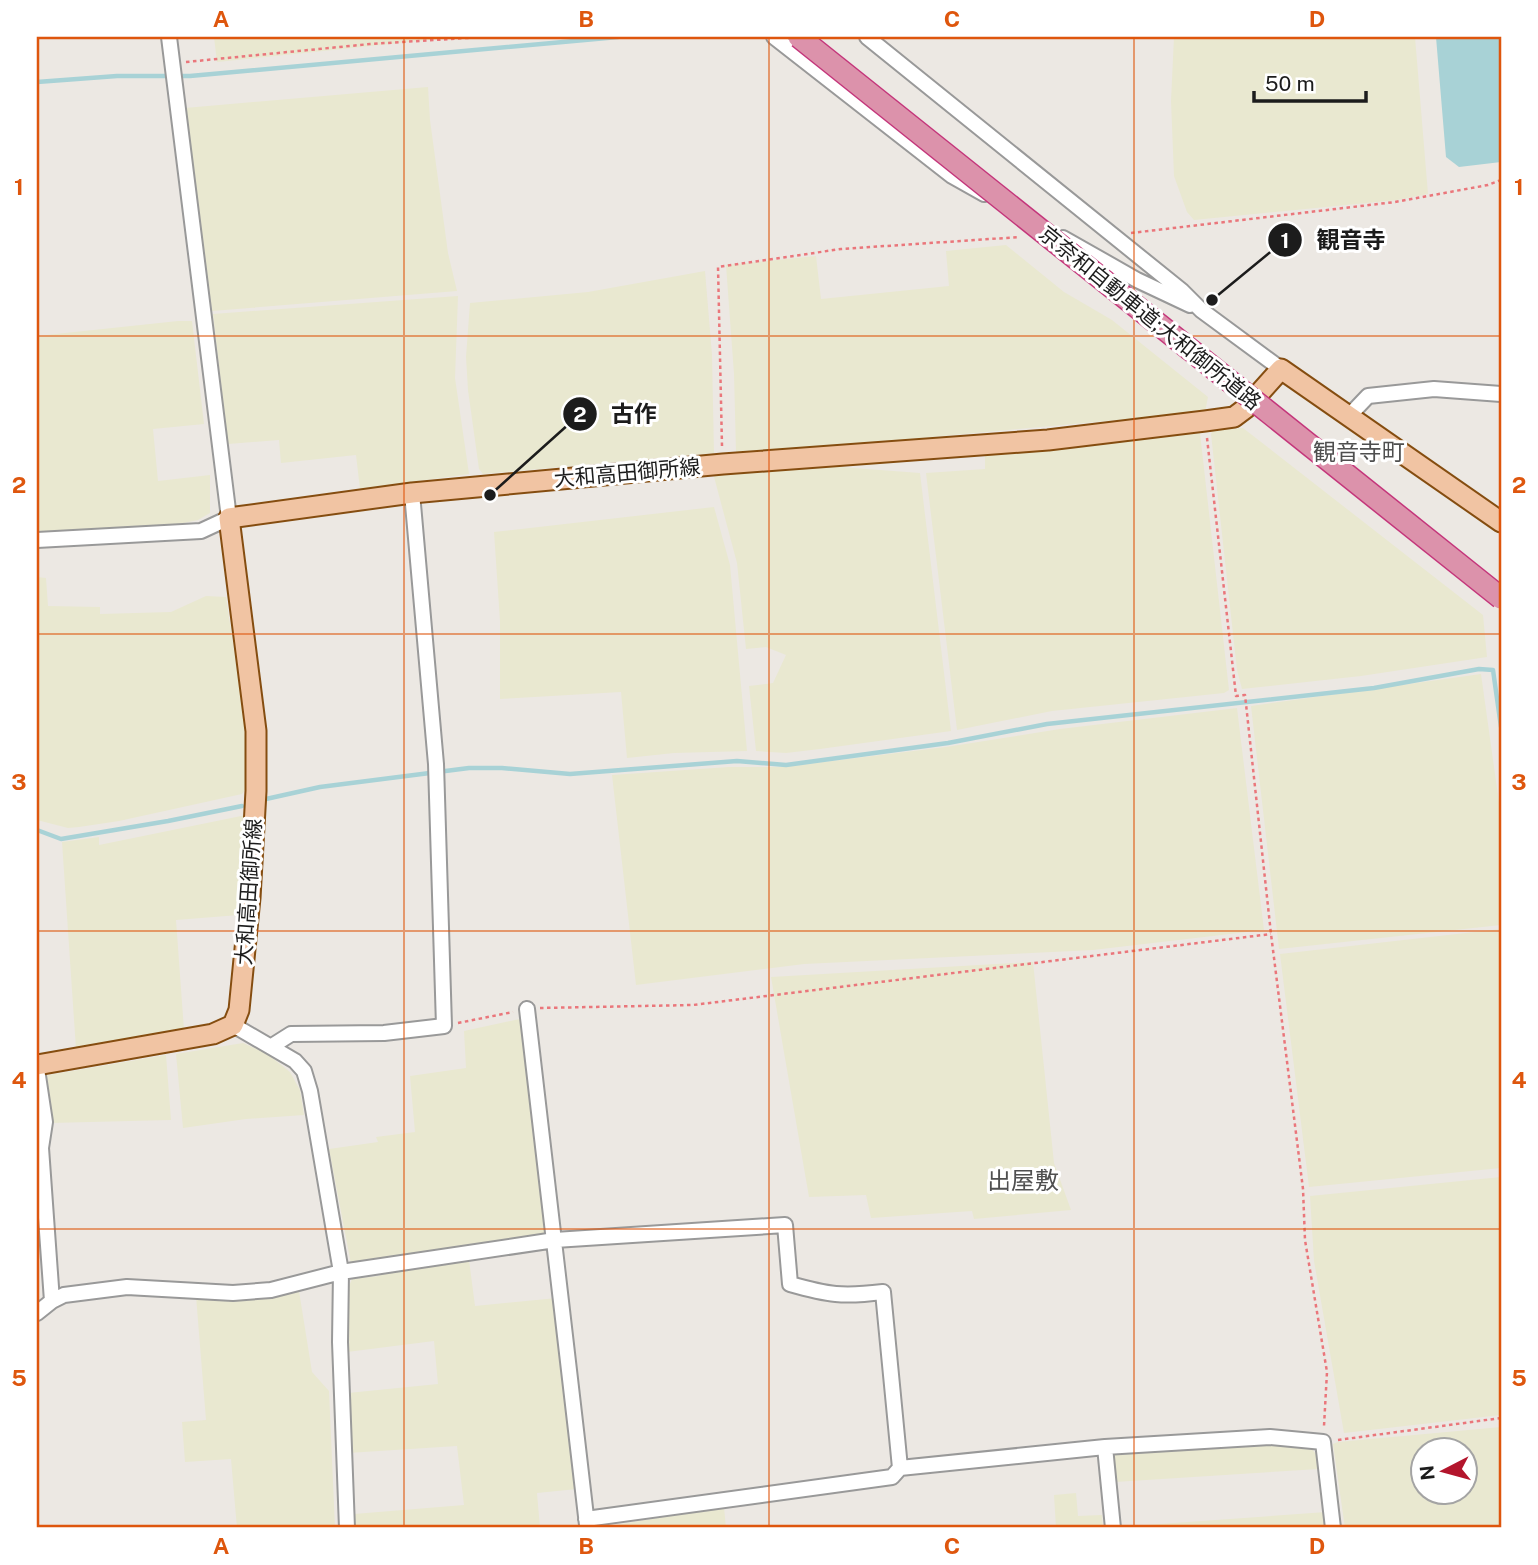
<svg xmlns="http://www.w3.org/2000/svg" width="1538" height="1565" font-family="'Public Sans','Noto Sans JP',sans-serif">
<style>
.farmland{fill:#e9e8d0;fill-rule:evenodd}
.water{fill:#a8d2d6}
.lines{fill:none;stroke-linecap:round;stroke-linejoin:round}
.stream{stroke:#a8d2d6;stroke-width:4.5}
.minor-casing{stroke:#999;stroke-width:18}
.major-casing{stroke:#854d10;stroke-width:23}
.path{stroke:#ea767b;stroke-width:2.5;stroke-dasharray:3.5 3.5;stroke-linecap:butt}
.minor{stroke:#fff;stroke-width:14}
.major{stroke:#f1c4a3;stroke-width:19}
.highway-bridge-casing{stroke:#c4367b;stroke-width:24;stroke-linecap:butt}
.highway-bridge{stroke:#dc92ab;stroke-width:21}
.grid{fill:none;stroke:#de560d;stroke-width:2;stroke-opacity:0.55}
.labels{text-anchor:middle;stroke-width:6;stroke-linejoin:round;paint-order:stroke}
.street-label{font-size:21px;fill:#1c1c1c;stroke:#fff}
.neighbourhood-label{font-size:23px;fill:#4f4f4f;stroke:#fff}
.quarter-label{font-size:24px;fill:#4f4f4f;stroke:#fff}
.leader{fill:none;stroke:#1c1c1c;stroke-width:2.5}
.callout-dot{fill:#1c1c1c;stroke:#fff;stroke-width:2.5}
.mark-label{font-size:21px;text-anchor:middle;font-weight:bold;fill:#fff}
.callout-label{font-size:23px;text-anchor:middle;font-weight:bold;fill:#1c1c1c;stroke:#fff;stroke-width:6;stroke-linejoin:round;paint-order:stroke}
.neatline{fill:none;stroke:#de560d;stroke-width:2.5}
.grid-label{font-size:23px;text-anchor:middle;font-weight:bold;fill:#de560d}
</style>
<rect width="100%" height="100%" fill="#ece8e3"/>
<path class="farmland" d="M214 37H457L217 62Z
M1174 37H1415L1428 194 1397 200 1194 220 1187 212 1174 176 1171 101Z
M428 87 430 120 448 253 457 291 212 311 185 108Z
M1006 245 1064 292 1112 320 1208 397 1205 412 790 450 736 452 734 374 726 265 816 256 821 299 949 286 946 251Z
M705 271 712 355 714 453 483 474 479 469 468 390 466 357 470 303 588 292Z
M458 296 455 378 469 474 360 489 356 455 281 463 279 440 228 444 213 314Z
M178 321H192L204 424 153 429 158 481 210 475V513L198 520 174 525 37 535V336Z
M1243 428 1483 615 1487 657 1361 676 1242 689 1237 670 1211 434 1213 430Z
M1200 433 1229 690 1224 693 1052 711 957 730 926 473 985 469V452Z
M827 466 920 473 951 731 820 749 786 753 756 751 749 686 773 683 786 655 766 647 746 649 737 563 713 473Z
M714 507 730 565 747 751 674 753 627 758 621 692 500 699V621L494 532Z
M37 577 46 578 48 606 100 607V614L171 612 206 596 226 597 243 711 246 749 245 790 242 794 119 821 79 827 68 828 37 820Z
M1481 674 1501 817V925L1279 949 1251 706Z
M1237 708 1264 930 1093 950 804 964 636 985 612 775 729 767H783L946 747 1060 729Z
M246 815 239 915 176 920 184 1030 76 1049 62 842 99 837V845Z
M1501 929V1168L1309 1187 1280 954Z
M1033 962 1054 1163 1071 1210 974 1219 972 1211 871 1218 866 1195 809 1197 771 977Z
M529 1017 547 1233 545 1238 351 1264 329 1149 378 1142 376 1137 415 1132 410 1076 466 1068 464 1031Z
M243 1043 266 1053 290 1072 300 1090 304 1115 246 1119 183 1128 176 1054Z
M166 1055 171 1120 50 1123 43 1076Z
M1501 1177V1415L1344 1433 1314 1261 1310 1196Z
M469 1260 475 1306 557 1298 577 1489 537 1493 540 1528H355L354 1514 464 1505 457 1446 348 1453V1393L438 1384 434 1341 347 1352V1291L352 1279 379 1276 383 1271Z
M299 1291 312 1372 329 1391 335 1528H237L231 1459 185 1462 182 1422 206 1420 196 1296 275 1297Z
M1501 1427V1528H1345L1333 1444 1338 1442ZM1422 1450H1464V1492H1422Z
M1273 1445 1311 1448 1316 1454 1319 1469 1115 1482 1112 1455Z
M1076 1493 1078 1516 1102 1515 1103 1528H1056L1054 1495Z
M724 1507 726 1528H597Z
M1326 1512 1328 1528 1118 1527Z"/>
<path class="water" d="M1436 37H1501V162L1459 167 1446 157Z"/>
<g class="lines">
<path class="stream" d="M37 82 117 76H190L618 37
M266 799 320 787 469 768H502L570 774 737 761 786 765 948 743 1047 724 1374 688 1479 669 1493 670 1501 727
M37 830 61 839 168 821 242 806"/>
<defs>
<path id="minor" d="M774 37 952 176 984 194
M867 37 1182 291 1201 310 1281 369
M1063 238 1137 280 1190 305
M1348 417 1368 396 1434 389 1501 394
M37 540 201 531 229 518 169 37
M527 1009 587 1525
M233 1025 295 1061 304 1071 310 1091 341 1272 340 1342 347 1528
M272 1046 291 1034 384 1033 444 1026 436 764 412 493
M37 1069 45 1122 41 1148 52 1301
M37 1313 52 1301 64 1295 127 1287 233 1293 271 1290 341 1272 555 1240 785 1225 790 1284C829 1295 842 1297 883 1292L900 1468
M1105 1447 1113 1528
M586 1519 892 1477 900 1468 1105 1447 1270 1437 1323 1442 1333 1528"/>
<path id="major" d="M37 1065 213 1034 233 1025 239 1010 250 898 256 791V731L229 518 412 493 723 464 1048 440 1205 421 1234 417 1246 408 1281 369 1501 522"/>
</defs>
<use href="#minor" class="minor-casing"/>
<use href="#major" class="major-casing"/>
<path class="path" d="M186 62 370 44 483 37
M1131 233 1395 202 1488 185 1501 180
M1207 438 1236 696 1245 695 1271 934 1303 1189 1305 1240 1327 1372 1324 1426
M722 446 718 267 841 249 1020 237
M540 1008 693 1005 1271 934
M458 1023 513 1012
M1338 1440 1501 1418"/>
<use href="#minor" class="minor"/>
<use href="#major" class="major"/>
<defs>
<path id="highway-bridge" d="M799 37 1501 598"/>
</defs>
<use href="#highway-bridge" class="highway-bridge-casing"/>
<use href="#highway-bridge" class="highway-bridge"/>
</g>
<path class="grid" d="M404 37V1528M769 37V1528M1134 37V1528M37 336H1501M37 634H1501M37 931H1501M37 1229H1501"/>
<g class="labels">
<g class="street-label">
<text transform="translate(1150 318) rotate(39)" y="7">京奈和自動車道;大和御所道路</text>
<text transform="translate(627 473) rotate(-5)" y="7">大和高田御所線</text>
<text transform="translate(249 892) rotate(-86)" y="7">大和高田御所線</text>
</g>
<g class="neighbourhood-label">
<text x="1359" y="460">観音寺町</text>
</g>
<g class="quarter-label">
<text x="1023" y="1189">出屋敷</text>
</g>
</g>
<path class="leader" d="M1212 300L1285 240M490 495L580 414"/>
<g class="callout-dot">
<circle cx="1212" cy="300" r="7"/>
<circle cx="490" cy="495" r="7"/>
<circle cx="1285" cy="240" r="18"/>
<circle cx="580" cy="414" r="18"/>
</g>
<g class="mark-label">
<text x="1285" y="248">1</text>
<text x="580" y="422">2</text>
</g>
<g class="callout-label">
<text x="1351" y="248">観音寺</text>
<text x="634" y="422">古作</text>
</g>
<rect width="1538" height="1565" fill="none" stroke="#ffffff" stroke-width="77"/>
<g transform="translate(1444 1471) rotate(264)"><circle r="33" fill="#ffffff" stroke="#a4a4a4" stroke-width="2"/>
<path d="M0-5L12 26L0 18L-12 26Z" fill="#b3152c"/>
<text y="-10" font-size="19" font-weight="bold" text-anchor="middle" fill="#1c1c1c">N</text>
</g>
<path d="M1254 91v10h112v-10" fill="none" stroke="#1c1c1c" stroke-width="3.5"/>
<text x="1265" y="91" font-size="21" fill="#1c1c1c" stroke="#ffffff" stroke-width="5" paint-order="stroke">50 m</text>
<rect x="38" y="38" width="1462" height="1488" class="neatline"/>
<g class="grid-label">
<text x="221" y="27">A</text>
<text x="586" y="27">B</text>
<text x="952" y="27">C</text>
<text x="1317" y="27">D</text>
<text x="19" y="195">1</text>
<text x="1519" y="195">1</text>
<text x="19" y="493">2</text>
<text x="1519" y="493">2</text>
<text x="19" y="790">3</text>
<text x="1519" y="790">3</text>
<text x="19" y="1088">4</text>
<text x="1519" y="1088">4</text>
<text x="19" y="1386">5</text>
<text x="1519" y="1386">5</text>
<text x="221" y="1554">A</text>
<text x="586" y="1554">B</text>
<text x="952" y="1554">C</text>
<text x="1317" y="1554">D</text>
</g>
</svg>
